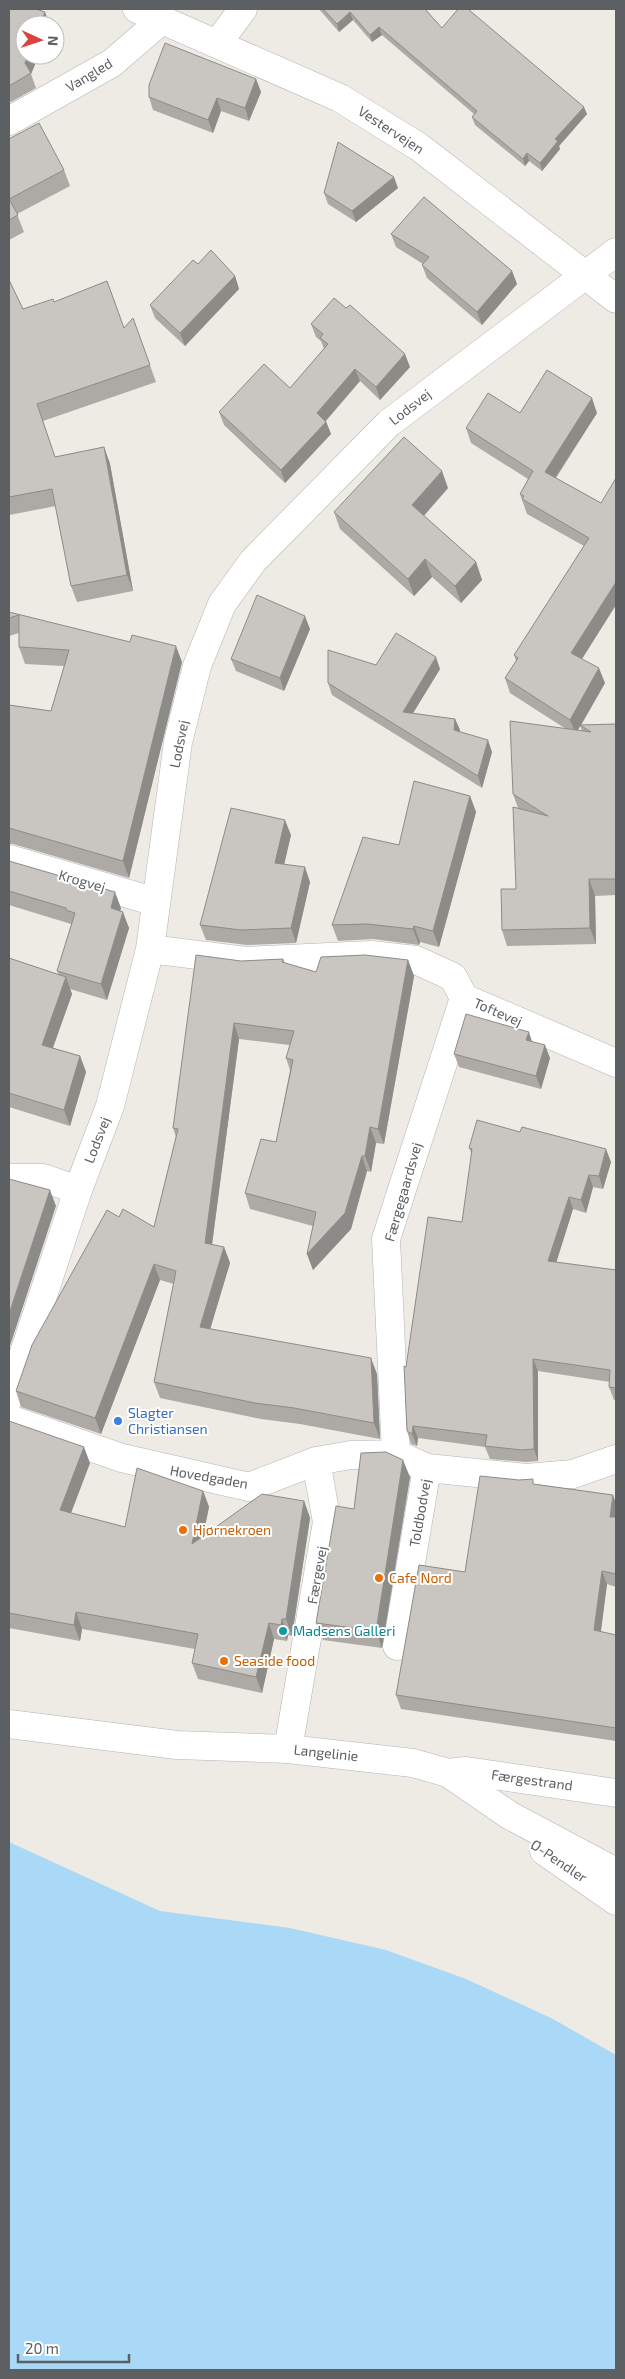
<svg xmlns="http://www.w3.org/2000/svg" width="625" height="2379" font-family="'Exo 2',sans-serif">
<style>
.water{fill:#aad9f7}
.lines{fill:none;stroke-linecap:round;stroke-linejoin:round}
.street-casing{stroke:#b1b5b8;stroke-width:29}
.secondary-casing{stroke:#b1b4b8;stroke-width:29}
.street{stroke:#fff;stroke-width:28}
.secondary{stroke:#fff;stroke-width:28}
.wall{fill:#adaaa6;fill-rule:evenodd}
.shaded-wall{fill:#8d8b87}
.building{fill:#c9c6c1;stroke:#8d8b87}
.shop-dot{fill:#3f7fe0;stroke:#fff;stroke-width:2}
.food-dot{fill:#e8710a;stroke:#fff;stroke-width:2}
.culture-dot{fill:#0f9aa8;stroke:#fff;stroke-width:2}
.labels{text-anchor:middle;stroke-width:4;stroke-linejoin:round;paint-order:stroke}
.street-label{font-size:14px;fill:#5c6063;stroke:#fff}
.shop-label{font-size:14px;fill:#366cbe;stroke:#fff;text-anchor:start}
.food-label{font-size:14px;fill:#c56008;stroke:#fff;text-anchor:start}
.culture-label{font-size:14px;fill:#0d838f;stroke:#fff;text-anchor:start}
</style>
<rect width="100%" height="100%" fill="#edebe4"/>
<path class="water" d="M9 1842 160 1911 290 1928 386 1950 466 1979 553 2019 616 2055V2370H9Z"/>
<g class="lines">
<defs>
<path id="street" d="M217 44 243 9
M9 121 112 63 163 19
M9 859 156 902
M150 949 246 961 371 955 416 960 453 977 464 998 616 1063
M9 1178H43L78 1190
M9 1398 78 1190 110 1106 150 949 178 742 197 666 222 604 253 561 389 423 616 252
M9 1419 122 1458 249 1487 316 1461 351 1455 396 1454 427 1468 526 1478 573 1474 616 1459
M396 1454 386 1239 464 998
M397 1646 427 1468
M288 1749 327 1522 316 1461
M448 1773 466 1771 616 1793"/>
<path id="secondary" d="M137 9 340 98 419 147 616 299
M9 1724 177 1745 288 1749 413 1763 448 1773 509 1815 616 1872
M544 1851 616 1901"/>
</defs>
<use href="#street" class="street-casing"/>
<use href="#secondary" class="secondary-casing"/>
<use href="#street" class="street"/>
<use href="#secondary" class="secondary"/>
</g>
<path class="wall" d="M9 9 25 55H39L31 74 36 88 11 102 9 100Z
M319 9H425L442 28 587 114 559 146 560 149 542 171 529 161 525 166 475 125 472 117 474 114 382 35 372 42 353 20 339 32Z
M256 79 261 92 249 121 221 111 213 133 153 110 149 97Z
M9 139 64 170 70 186 17 214 24 232 9 240Z
M398 188 356 222 328 204 324 193Z
M391 234 512 271 517 284 482 325 427 278 422 265 423 264 396 247Z
M198 264 235 276 239 289 185 346 155 318 150 305Z
M9 280 23 309 54 302 124 328 133 318 156 382 43 421 55 457 104 447 110 464 133 591 77 602 71 586 56 506 9 515Z
M311 324 410 367 380 400 360 381 326 421 331 434 285 483 224 425 219 412 290 388 324 349 321 341 316 337Z
M520 413H597L556 478 601 503 582 659 605 683 581 725 616 724V895L595 896 596 944 507 946 502 930 516 889 518 808 513 794 566 729 510 693 505 678 516 661 514 655 584 546 527 514 520 494 528 479 471 443 466 428ZM580 726 582 731 578 730Z
M448 488 424 516 476 562 482 580 461 603 432 577 414 596 340 529 334 512Z
M9 612 182 662 129 878 13 844H9V705L51 711 64 666 25 664 19 647V633L9 636Z
M310 629 284 691 236 671 231 659Z
M376 665 440 669 413 713 455 719 460 730 459 732 492 752 482 788 332 695 328 683Z
M470 796 476 812 439 947 420 942 419 945 373 939 338 941 332 925 399 845Z
M291 835 284 864 310 882 296 943 247 945 206 940 200 925Z
M9 861 121 908 120 911 129 928 107 1000 70 989 72 994 53 1048 80 1056 86 1072 70 1126 9 1107V958L59 975 57 971 71 926V924L9 905Z
M283 959 285 963 316 972 408 960 414 976 384 1144 376 1143 371 1172 367 1171 351 1229 313 1270 307 1254 313 1226 250 1209 245 1193 276 1142 290 1070 286 1058 290 1045 239 1039 212 1245 224 1247 230 1263 210 1329 377 1374 380 1439 300 1424 261 1419 160 1398 154 1382 174 1284 160 1280 101 1434 21 1407 16 1391 119 1217 154 1227 176 1137 173 1128 241 961Z
M532 1041 550 1058 541 1089 459 1067 454 1054Z
M469 1148 611 1162 603 1189 593 1187 586 1213 573 1209 556 1262 616 1270V1400H614L609 1387 610 1382 538 1371V1461L526 1462 490 1459 485 1447 418 1438 417 1446 411 1444 407 1431 406 1367 462 1222 472 1154Z
M9 1421 90 1463 71 1513 125 1527 203 1491 209 1507 203 1536 304 1501 310 1518 292 1636 288 1635 287 1641 274 1639 262 1693 198 1679 192 1663 195 1649 82 1629 80 1641 9 1628Z
M410 1477 382 1648 323 1640 316 1623 354 1509Z
M535 1484 613 1495 616 1504V1587L607 1584 601 1632 616 1635V1741L401 1709 396 1695 465 1572Z"/>
<path class="shaded-wall" d="M45 12 50 25H40Z
M350 12 353 20 339 32 337 24Z
M379 27 382 35 372 42 370 35Z
M28 55H39L31 74 25 63Z
M256 79 261 92 249 121 245 108Z
M217 98 221 111 213 133 208 120Z
M584 107 587 114 559 146 560 149 542 171 540 163 555 139Z
M527 153 529 161 525 166 523 159Z
M394 177 398 188 356 222 352 211Z
M512 271 517 284 482 325 477 312Z
M235 276 239 289 185 346 180 333Z
M405 354 410 367 380 400 376 387Z
M355 369 360 381 321 426 317 413Z
M592 398 597 413 550 486 545 472Z
M326 422 331 434 285 483 281 470Z
M104 447 110 464 133 591 127 575Z
M442 471 448 488 418 522 412 505Z
M425 559 432 577 414 596 408 579Z
M476 562 482 580 461 603 455 586Z
M616 582V605L577 667 571 653Z
M305 616 310 629 284 691 280 678Z
M176 646 182 662 129 878 123 861Z
M436 657 440 669 407 723 403 712Z
M599 668 605 683 581 725H580V726L576 734 570 720Z
M455 719 460 730 458 742 454 730Z
M488 740 492 752 482 788 478 776Z
M470 796 476 812 439 947 433 931Z
M285 820 291 835 281 878 275 863Z
M305 867 310 882 296 943 291 928Z
M589 879 595 896 596 944 590 928Z
M115 892 121 908 117 924 111 908Z
M123 912 129 928 107 1000 101 984Z
M414 926 420 942 419 945 413 929Z
M408 960 414 976 384 1144 378 1129Z
M66 977 72 994 48 1061 42 1045Z
M234 1023 239 1039 210 1259 205 1243Z
M529 1032 533 1045 526 1040Z
M545 1045 550 1058 541 1089 536 1076Z
M80 1056 86 1072 70 1126 64 1110Z
M370 1127 376 1143 371 1172 365 1156Z
M606 1149 611 1162 603 1189 599 1176Z
M362 1156 367 1171 351 1229 313 1270 307 1254Z
M589 1175 593 1187 586 1213 581 1200Z
M50 1190 56 1206 9 1349V1314Z
M569 1197 573 1209 553 1273 548 1261Z
M224 1247 230 1263 206 1343 200 1327Z
M154 1264 160 1280 101 1434 95 1418Z
M371 1358 377 1374 380 1439 374 1423Z
M533 1359 538 1371V1461L534 1449Z
M413 1426 418 1438 417 1446 412 1434Z
M84 1447 90 1463 66 1526 60 1510Z
M403 1460 410 1477 382 1648 376 1631Z
M203 1491 209 1507 198 1560 192 1544Z
M613 1495 616 1504V1522L610 1517Z
M304 1501 310 1518 292 1636 286 1619Z
M602 1571 607 1584 599 1644 594 1630Z
M76 1612 82 1629 80 1641 74 1625Z
M282 1619 288 1635 287 1641 281 1625Z
M269 1623 274 1639 262 1693 256 1677Z"/>
<path class="building" d="M9 9H36L45 12 40 25H25V55H28L25 63 31 73 9 86Z
M323 9H425L442 28 458 9H468L584 107 555 139 558 141 540 163 527 153 523 159 472 117 477 111 379 27 370 35 350 12 337 24Z
M165 43 256 79 245 108 217 98 208 120 149 97V85Z
M39 123 64 170 9 199 18 215 9 220V139Z
M338 142 394 177 352 211 324 193Z
M424 197 512 271 477 312 422 265 429 257 391 234Z
M211 250 235 276 180 333 150 305 193 260 198 264Z
M9 280 23 309 53 299 54 302 107 281 124 328 133 318 150 365 37 404 55 457 104 447 127 575 71 586 52 489 9 497Z
M334 298 346 308 350 305 405 354 376 387 355 369 317 413 326 422 281 470 219 412 264 364 290 388 328 344 320 338 323 334 311 324Z
M547 370 592 398 545 472 601 503 616 478V582L571 653 599 668 570 720 505 678 518 658 514 655 589 538 522 499 524 496 520 494 533 471 466 428 488 393 520 413Z
M404 437 442 471 412 505 476 562 455 586 425 559 408 579 334 512Z
M257 595 305 616 280 678 231 659Z
M9 612 130 642 132 635 176 646 123 861 9 828V705L51 711 69 650 19 647V615L9 618Z
M396 633 436 657 403 712 455 719 454 730 488 740 478 776 328 683V650L376 665Z
M510 721 591 732 580 725 616 724V879H589L590 928 502 930 501 889H516L513 807 548 816 513 794Z
M414 781 470 796 433 931 414 926 413 929 367 924 332 925 363 837 399 845Z
M231 808 285 820 275 863 305 867 291 928 241 930 200 925Z
M9 861 115 892 111 908 123 912 101 984 57 971 75 913 66 910V908L9 891Z
M196 955 241 961 283 959 282 962 316 972 321 957 365 955 408 960 378 1129 370 1127 365 1156H362L345 1213 307 1254 316 1212 245 1193 261 1139 276 1142 293 1060 286 1058 294 1031 234 1023 205 1243 224 1247 200 1327 371 1358 374 1423 294 1408 255 1403 154 1382 176 1271 154 1264 95 1418 16 1391 32 1345 107 1210 119 1217 123 1209 154 1227 178 1129 173 1128Z
M9 958 66 977 42 1045 80 1056 64 1110 9 1093Z
M466 1014 529 1032 526 1040 545 1045 536 1076 454 1054Z
M477 1120 520 1132 522 1127 606 1149 599 1176 589 1175 581 1200 569 1197 548 1261 616 1270V1388L609 1387 610 1370 533 1359 534 1449 522 1450 485 1446 487 1435 413 1426 412 1434 407 1431 404 1366 406 1367 428 1217 462 1222 472 1149 469 1148Z
M9 1179 50 1190 9 1314Z
M9 1421 84 1447 60 1510 125 1527 137 1468 203 1491 192 1544 262 1494 304 1501 286 1619H282L281 1625 269 1623 256 1677 192 1663 198 1634 76 1612 74 1625 9 1613Z
M386 1452 403 1460 376 1631 316 1623 336 1506 354 1509 361 1453Z
M480 1476 519 1480 533 1479V1484L613 1495 610 1517H616V1574L602 1571 594 1630 616 1635V1728L396 1695 419 1565 465 1572Z"/>
<circle class="shop-dot" cx="118" cy="1421" r="5"/>
<g class="food-dot">
<circle cx="183" cy="1530" r="5"/>
<circle cx="379" cy="1578" r="5"/>
<circle cx="224" cy="1661" r="5"/>
</g>
<circle class="culture-dot" cx="283" cy="1631" r="5"/>
<g class="labels">
<g class="street-label">
<text transform="translate(89 75) rotate(-31)" y="5">Vangled</text>
<text transform="translate(391 130) rotate(33)" y="5">Vestervejen</text>
<text transform="translate(410 407) rotate(-38)" y="5">Lodsvej</text>
<text transform="translate(179 744) rotate(-79)" y="5">Lodsvej</text>
<text transform="translate(82 881) rotate(16)" y="5">Krogvej</text>
<text transform="translate(498 1012) rotate(23)" y="5">Toftevej</text>
<text transform="translate(97 1140) rotate(-69)" y="5">Lodsvej</text>
<text transform="translate(403 1192) rotate(-74)" y="5">Færgegaardsvej</text>
<text transform="translate(209 1477) rotate(10)" y="5">Hovedgaden</text>
<text transform="translate(420 1513) rotate(-80)" y="5">Toldbodvej</text>
<text transform="translate(317 1575) rotate(-80)" y="5">Færgevej</text>
<text transform="translate(326 1753) rotate(6)" y="5">Langelinie</text>
<text transform="translate(532 1780) rotate(8)" y="5">Færgestrand</text>
<text transform="translate(559 1861) rotate(34)" y="5">Ø-Pendler</text>
</g>
<g class="shop-label">
<text x="128" y="1418">Slagter<tspan x="128" dy="16">Christiansen</tspan></text>
</g>
<g class="food-label">
<text x="193" y="1535">Hjørnekroen</text>
<text x="389" y="1583">Cafe Nord</text>
<text x="234" y="1666">Seaside food</text>
</g>
<g class="culture-label">
<text x="293" y="1636">Madsens Galleri</text>
</g>
</g>
<rect width="625" height="2379" fill="none" stroke="#5c6063" stroke-width="20"/>
<g transform="translate(40 40) rotate(93)"><circle r="24" fill="#ffffff" stroke="#bebfc1"/>
<path d="M0-4L9 19L0 12L-9 19Z" fill="#da433e"/>
<text y="-8" font-size="14" font-weight="bold" text-anchor="middle" fill="#5c6063">N</text>
</g>
<path d="M18 2354v8h111v-8" fill="none" stroke="#5c6063" stroke-width="2.5"/>
<text x="25" y="2354" font-size="15" fill="#5c6063" stroke="#ffffff" stroke-width="4" paint-order="stroke">20 m</text>
</svg>
